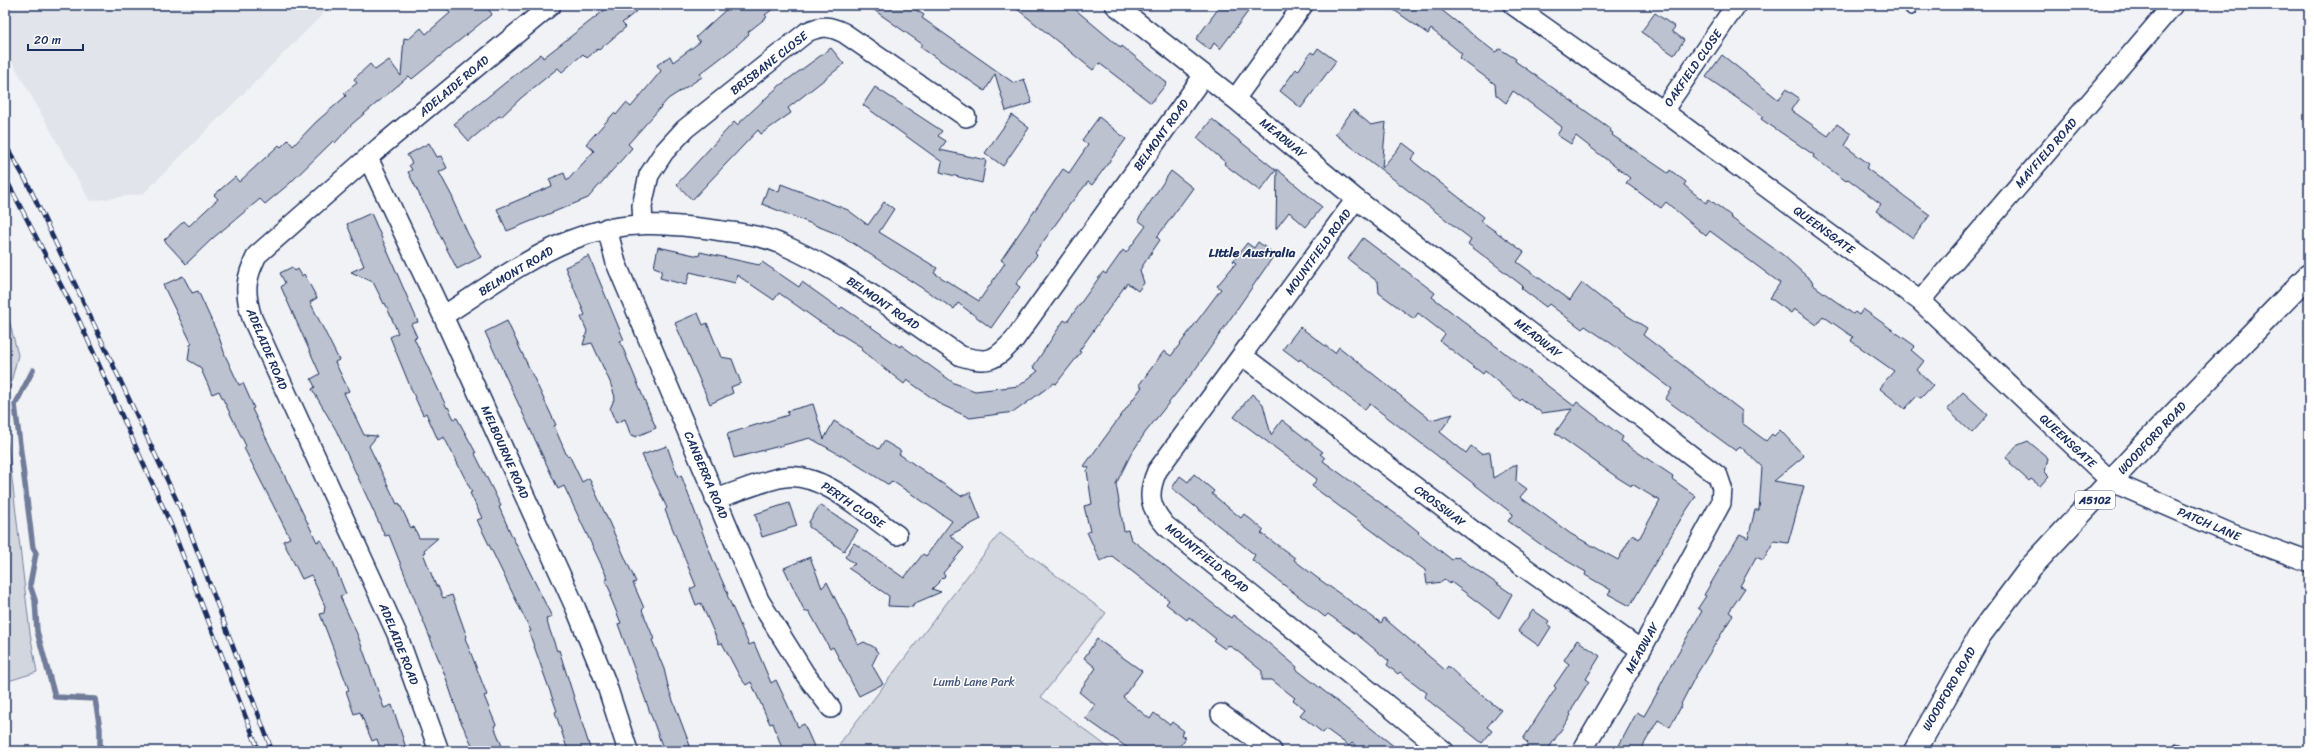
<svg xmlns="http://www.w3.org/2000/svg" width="2314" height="756" font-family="Sriracha,sans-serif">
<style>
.built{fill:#e1e4ea}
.green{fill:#d2d6df;stroke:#76829e}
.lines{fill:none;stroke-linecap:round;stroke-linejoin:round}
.stream{stroke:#707c9a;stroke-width:5.5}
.building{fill:#bcc2d0;stroke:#1b2f5e}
.service-casing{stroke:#1b2f5e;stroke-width:12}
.minor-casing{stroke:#1b2f5e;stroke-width:22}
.primary-casing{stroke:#1b2f5e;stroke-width:25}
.service{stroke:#fff;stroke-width:9}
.minor{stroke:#fff;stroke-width:19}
.primary{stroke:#fff;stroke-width:22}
.rail-casing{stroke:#1b2f5e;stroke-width:4.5}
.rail{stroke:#fff;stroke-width:3;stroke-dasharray:9;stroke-linecap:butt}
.labels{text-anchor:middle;stroke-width:3;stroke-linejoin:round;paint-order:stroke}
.shield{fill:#fff;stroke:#5f6d8e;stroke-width:1}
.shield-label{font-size:11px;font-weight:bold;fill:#1b2f5e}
.street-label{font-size:12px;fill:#1b2f5e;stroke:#fff}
.park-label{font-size:12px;fill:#49597e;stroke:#fff}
.neighbourhood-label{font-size:13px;font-weight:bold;fill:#1b2f5e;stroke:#fff}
</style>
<rect width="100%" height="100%" fill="#f1f2f5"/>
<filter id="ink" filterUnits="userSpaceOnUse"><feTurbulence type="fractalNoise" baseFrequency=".025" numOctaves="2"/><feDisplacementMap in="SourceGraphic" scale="8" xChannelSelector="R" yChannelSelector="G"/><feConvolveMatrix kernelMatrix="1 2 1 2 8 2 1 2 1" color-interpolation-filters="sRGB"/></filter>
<g filter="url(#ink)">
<path class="built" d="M5 5H332L143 194 90 201 5 49Z"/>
<path class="green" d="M5 304 18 355 5 406Z
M5 419 30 633 37 672 5 682Z
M1000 533 1106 613 1041 697 1113 751H834Z"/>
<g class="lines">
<path class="stream" d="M33 370 15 405 33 548 36 553 30 585 35 600 37 631 55 697 95 699 100 729V751"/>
</g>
<path class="building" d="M444 5H485L492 14 412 79 409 76 352 124 335 143 333 141 289 184 265 204 260 199 213 238 186 264 164 240 184 221 189 226 218 199 214 195 235 177 239 182 279 145 281 147 288 140 293 146 316 122 346 96 344 93 357 83 354 79 370 64 375 70 389 60 401 76 404 38 409 39 421 28 426 34 450 13Z
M611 5H644L622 23 626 27 599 50 598 49 587 58 583 54 562 72 558 68 521 98 501 117 499 116 469 141 454 124 541 54 543 58Z
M731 5H778L765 15 767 17 748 32 749 34 735 47 700 74 702 77 668 99 628 144 632 148 588 198 507 231 497 209 552 186 549 179 564 173 567 181 594 151 586 144 614 113 616 115 626 103 631 107 661 71 657 65 670 56 673 62 700 42 696 37Z
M867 5H908L924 15 922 18 1014 83 1024 79 1032 103 1006 111 995 74 985 91 920 47 922 44Z
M1012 5H1070L1121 48 1122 46 1167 83 1151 103 1099 63 1093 70Z
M1221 5H1253L1220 49 1214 43 1210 50 1196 39Z
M1387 5H1435L1495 52 1500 49 1516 59 1515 61 1611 129 1610 131 1613 133 1612 135 1668 173 1670 170 1686 182 1684 185 1706 203 1709 199 1731 216 1730 217 1783 255 1813 282 1812 284 1853 314 1855 312 1859 315 1863 309 1915 346 1911 350 1924 361 1917 370 1933 385 1921 398 1917 396 1905 409 1879 388 1894 371 1851 341 1853 337 1823 316 1817 325 1794 309 1791 313 1770 298 1780 283 1710 231 1706 236 1666 202 1661 208 1626 183 1630 178 1576 136 1571 144 1557 135 1562 127 1526 100 1513 91 1506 103 1496 95 1495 84 1459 58 1462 54 1455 48 1431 29 1428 34Z
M1655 13 1675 27 1672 31 1684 40 1674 55 1641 32Z
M831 48 844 64 788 108 791 113 761 134 758 130 692 200 677 184 734 122 737 125 779 86Z
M1318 48 1336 61 1301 108 1280 91 1296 69 1298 71 1311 52 1314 54Z
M1722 55 1779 100 1786 89 1799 98 1791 110 1828 136 1837 124 1851 134 1845 146 1869 164 1866 168 1930 215 1913 238 1876 211 1881 204 1848 179 1846 181 1813 157 1814 155 1761 119 1763 116 1706 77Z
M875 87 942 131 938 136 946 141 940 150 986 160 982 183 940 172 942 162 863 105Z
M1353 110 1371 125 1386 122 1382 168 1403 143 1416 153 1411 159 1415 163 1484 217 1481 221 1524 252 1517 262 1570 300 1582 283 1610 305 1647 328 1643 335 1742 411V423L1766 441 1772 434 1774 436 1780 430 1804 456 1774 481 1804 486 1788 543 1774 541 1763 560 1756 557 1740 586 1745 588 1729 612 1733 615 1695 677 1681 704 1682 705 1670 727 1658 720 1640 751H1616L1637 712 1644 716 1660 688H1659L1670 667 1702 611 1698 608 1706 596 1704 595 1740 534 1748 538 1755 510H1759L1762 467 1740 446 1736 451 1665 399 1672 389 1612 344 1585 326 1582 329 1549 304 1546 307 1521 288 1523 286 1468 244 1471 239 1335 134Z
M1012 115 1029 128 1003 166 985 153Z
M1099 117 1126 139 1092 185 1088 182 1070 204 1035 253 1037 255 1016 284 1020 287 991 328 958 303 954 309 842 236 762 204 768 187 779 192 781 184 848 210 868 225 884 202 894 209 879 232 937 268 934 273 979 301 1005 263 1001 260 1063 169 1069 173 1088 145 1082 140Z
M1212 119 1276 170 1260 191 1224 164 1225 162 1197 138Z
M429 143 437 157 441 156 447 168 439 172 454 200 453 201 468 234 481 257 457 269 408 172 412 170 409 165 412 163 407 155Z
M1277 169 1322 207 1306 227 1289 212 1276 229Z
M1171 171 1193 188 1157 237 1160 240 1143 265 1140 270 1144 283 1138 291 1127 283 1079 351 1081 352 1056 384 1054 383 1014 412 970 418 942 405 907 380 904 384 861 350 863 348 817 320 779 293 774 300 737 275 735 283 690 272 686 285 660 278 662 270 654 267 658 247 699 256 700 252 759 265 762 262 799 287 802 282 840 309 842 307 900 347 901 345 954 383 975 391 1019 386 1038 371 1033 367 1064 320 1067 322 1103 272 1106 274 1123 250 1126 253 1146 226 1138 220Z
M371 213 418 322 411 324 417 337 414 338 447 408 448 407 454 419 457 418 476 453 475 454 501 506 499 507 511 534 552 617 546 619 557 651 559 650 591 751H568L555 712 557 711 529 632 531 631 477 520 482 518 470 493 472 492 444 437 438 440 426 413 423 415 412 391 390 337 398 333 385 303 384 304 373 282 351 272 364 266 347 224Z
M1363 238 1435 293 1432 297 1574 406 1577 402 1599 419 1623 437 1621 441 1673 476 1672 479 1696 496 1682 517 1630 606 1608 594 1611 590 1585 575 1586 572 1550 551 1508 521 1513 514 1370 404 1365 410 1300 359 1299 361 1283 349 1300 327 1335 353 1339 347 1431 420 1453 414 1440 432 1466 453 1471 446 1481 454 1490 452 1493 478 1517 464 1516 481 1527 489 1520 497 1571 534 1618 560 1632 535 1639 539 1660 501 1632 484 1631 486 1618 478 1555 433 1572 409 1542 413 1522 399 1520 401 1485 371 1483 374 1440 341 1445 334 1418 313 1414 319 1379 293 1378 282 1348 259Z
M1258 242 1275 254 1197 367 1145 433 1131 454 1116 484 1124 531 1128 530 1131 539 1231 618 1233 615 1260 636 1297 667 1296 669 1400 751H1363L1352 743 1349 746 1326 729 1323 733 1300 715 1305 709 1293 700 1295 698 1272 680H1262V671L1236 650 1228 645 1225 649 1214 641 1216 639 1189 617 1187 620 1166 604 1169 600 1112 556 1100 561 1087 532 1090 531 1084 506 1092 504 1087 471 1089 468 1084 466 1142 387 1139 385 1164 351 1171 356 1221 289 1217 286 1236 263 1233 261 1247 243 1254 248Z
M589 256 624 340 620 341 656 428 635 437 634 435 631 436 625 419 616 423 610 409 615 397 610 382 592 343 583 345 587 331 581 317 585 315 565 267Z
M292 267 295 271 298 269 302 276 304 274 317 298 310 302 339 360 335 362 349 391 344 393 364 435 377 436 369 446 397 504 399 503 411 528 414 527 419 538H438L424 550 425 552 423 553 436 586H438L443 598 452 595 467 637 465 638 487 695 484 696 496 725 494 726 504 751H475L460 720 446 678 389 535 385 536 336 430 312 389 315 387 311 379 320 374 281 287 285 283 280 273Z
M183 276 192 293 198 291 219 337 225 355 239 385 243 383 254 408 252 409 317 542 321 540 334 564 346 594 340 596 358 636 384 708 392 705 407 751H381L377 739 372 741 360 712 354 714 346 691 349 690 320 614 324 613 325 606 311 575 302 579 283 541 290 538 244 448 246 446 219 391 212 394 200 367 188 360 190 345 192 344 163 285Z
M698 313 703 325 707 323 721 357 732 359 741 383 731 387 733 393 710 404 675 323Z
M507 321 556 425 554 426 567 456 569 455 582 482 589 478 622 551 636 582 633 583 644 608 642 610 654 639 652 640 664 669 669 690 692 751H664L618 624 621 623 610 596 612 595 605 580 608 579 564 486 558 489 485 332Z
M1963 392 1988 415 1972 433 1947 409Z
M1252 394 1263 404 1271 435 1282 420 1323 452 1320 454 1325 458 1323 461 1404 520 1419 532 1418 533 1452 560 1455 557 1457 558 1458 557 1512 594 1499 618 1451 582 1450 584 1444 579 1442 582 1427 584 1425 570 1312 486 1317 479 1234 417Z
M813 404 824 439 834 421 879 449 884 441 901 451 899 454 961 496 970 492 981 519 950 535 964 548 943 573 945 576 932 589 941 592 913 604V607L888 606 889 596 848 568 855 564 845 557 854 543 904 578 923 554 926 556 952 521 892 481 889 485 851 461 810 438 734 458 727 434 788 415 787 411Z
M2028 441 2048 458 2045 472 2049 476 2040 486 2031 479 2029 481 2010 464 2011 462 2006 458 2016 446Z
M667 446 678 477 681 475 713 560 728 594 727 595 749 645 754 643 771 683 776 680 798 727 804 724 816 751H783L773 723 770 724 751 682 746 685 740 677 722 643 719 644 701 603 696 605 690 589 696 586 665 510 667 508 642 455Z
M1194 474 1214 491 1212 494 1241 518 1244 514 1264 530 1261 533 1295 558 1294 560 1316 577 1381 623 1384 618 1445 670 1448 666 1468 685 1501 710 1487 727 1492 731 1482 743 1424 697 1427 693 1400 672 1398 674 1387 665 1389 661 1360 637 1328 614 1325 617 1252 560 1255 555 1172 488 1180 476 1188 482Z
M789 503 797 526 762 537 755 514Z
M820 505 858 530 844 551 809 527V522Z
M810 557 822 588 827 582 858 645 864 642 874 647 878 653 872 665 883 684 859 696 833 647 830 649 809 611 805 612 784 568Z
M1533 610 1549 621 1547 624 1551 627 1539 646 1518 631Z
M1097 639 1142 671 1123 697 1150 719 1154 713 1170 725 1172 722 1184 731 1181 735 1186 738 1176 751H1132L1085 718 1095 705 1079 692 1096 668 1084 658Z
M1577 640 1600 656 1586 679 1589 681 1574 705 1570 714 1571 715 1547 751H1522L1528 743 1523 739 1556 688 1554 686 1569 664 1564 660Z"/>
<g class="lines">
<defs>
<path id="service" d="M1907 5 1911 10
M2178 749 2181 751"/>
<path id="minor" d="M1115 5 1235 99 1356 199 1718 476 1722 488 1721 503 1641 650 1582 751
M1513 5 1663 111 1920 301 2112 482 2232 534 2309 562
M1235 99 1303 5
M1663 111 1736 5
M368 158 443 316 576 609 605 680 628 751
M1356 199 1157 471C1147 494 1149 507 1166 526L1444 751
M643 223 642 206 649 175 664 152 685 129 807 32C822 25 830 26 844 33L966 117
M607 228 616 263 759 600 805 674 831 708
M1920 301 2173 5
M443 316C485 289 525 259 571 240 623 219 668 223 722 231 741 233 764 236 781 244 846 272 903 317 961 356 989 364 994 361 1014 340L1204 75
M1243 356 1476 533 1641 650
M715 499C735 493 767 479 785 477 823 472 867 515 897 535
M1221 714 1272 751
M439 751 397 634 252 318C244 292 245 279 257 255L380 147 551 5"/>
<path id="primary" d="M1915 751 1980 635 2031 567 2149 440 2309 275"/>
</defs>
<use href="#service" class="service-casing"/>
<use href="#minor" class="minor-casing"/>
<use href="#primary" class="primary-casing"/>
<use href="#service" class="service"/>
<use href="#minor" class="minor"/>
<use href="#primary" class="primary"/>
<defs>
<path id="rail" d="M5 144 27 182 185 518 272 751
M5 177 78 318 171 525 259 751"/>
</defs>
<use href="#rail" class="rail-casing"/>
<use href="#rail" class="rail"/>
</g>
</g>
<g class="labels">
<rect class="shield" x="2075" y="491" width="40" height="18" rx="3"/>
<g class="shield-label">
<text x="2095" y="504">A5102</text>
</g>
<g class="street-label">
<text transform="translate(769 63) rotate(-38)" y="4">BRISBANE CLOSE</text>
<text transform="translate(1693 68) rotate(-55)" y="4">OAKFIELD CLOSE</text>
<text transform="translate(454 86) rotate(-40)" y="4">ADELAIDE ROAD</text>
<text transform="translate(1161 135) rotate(-54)" y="4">BELMONT ROAD</text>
<text transform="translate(1283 138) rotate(39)" y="4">MEADWAY</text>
<text transform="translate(2046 153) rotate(-49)" y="4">MAYFIELD ROAD</text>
<text transform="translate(1824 230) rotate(36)" y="4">QUEENSGATE</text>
<text transform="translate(1318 252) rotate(-54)" y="4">MOUNTFIELD ROAD</text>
<text transform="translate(516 271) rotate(-31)" y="4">BELMONT ROAD</text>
<text transform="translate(883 303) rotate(34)" y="4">BELMONT ROAD</text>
<text transform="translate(1538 338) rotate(38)" y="4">MEADWAY</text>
<text transform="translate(267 349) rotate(67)" y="4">ADELAIDE ROAD</text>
<text transform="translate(2152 438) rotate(-47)" y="4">WOODFORD ROAD</text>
<text transform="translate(2068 441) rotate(43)" y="4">QUEENSGATE</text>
<text transform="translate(505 452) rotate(66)" y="4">MELBOURNE ROAD</text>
<text transform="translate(706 475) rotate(67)" y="4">CANBERRA ROAD</text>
<text transform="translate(853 505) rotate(34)" y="4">PERTH CLOSE</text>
<text transform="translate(1440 506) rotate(37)" y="4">CROSSWAY</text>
<text transform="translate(2209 524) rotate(23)" y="4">PATCH LANE</text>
<text transform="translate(1207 558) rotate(39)" y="4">MOUNTFIELD ROAD</text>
<text transform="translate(399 644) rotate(68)" y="4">ADELAIDE ROAD</text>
<text transform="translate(1642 648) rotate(-61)" y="4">MEADWAY</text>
<text transform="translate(1949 689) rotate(-60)" y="4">WOODFORD ROAD</text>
</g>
<g class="park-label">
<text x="974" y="686">Lumb Lane Park</text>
</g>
<g class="neighbourhood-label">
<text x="1252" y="257">Little Australia</text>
</g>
</g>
<rect width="2314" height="756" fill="none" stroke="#fff" stroke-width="20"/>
<rect x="10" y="10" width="2294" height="736" fill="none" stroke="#1b2f5e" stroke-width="1.5" filter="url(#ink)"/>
<path d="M28 44v6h55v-6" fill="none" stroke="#1b2f5e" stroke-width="2"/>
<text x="34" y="44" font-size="12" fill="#1b2f5e" stroke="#ffffff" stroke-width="3" paint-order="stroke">20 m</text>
</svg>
